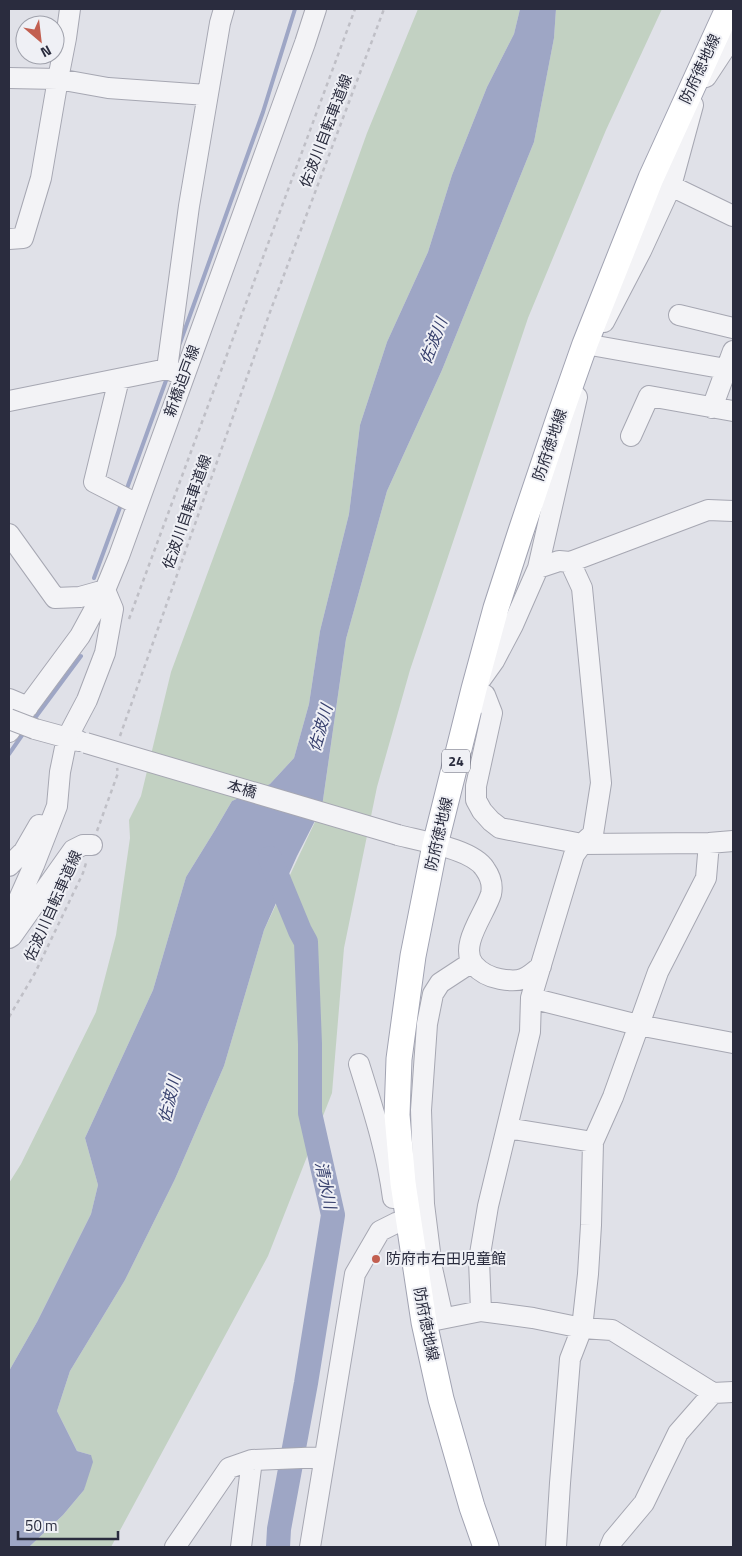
<svg xmlns="http://www.w3.org/2000/svg" width="742" height="1556" font-family="'Titillium Web','Noto Sans JP',sans-serif">
<style>
.green{fill:#c2d1c2}
.water{fill:#9ea6c5}
.lines{fill:none;stroke-linecap:round;stroke-linejoin:round}
.stream{stroke:#9ea6c5;stroke-width:4}
.river{stroke:#9ea6c5;stroke-width:24}
.minor-casing{stroke:#a6a7b2;stroke-width:22}
.major-casing{stroke:#a1a3b2;stroke-width:27}
.path{stroke:#bfbfc6;stroke-width:2.5;stroke-dasharray:4 4;stroke-linecap:butt}
.minor{stroke:#f3f3f6;stroke-width:20}
.major{stroke:#fff;stroke-width:25}
.minor-bridge-casing{stroke:#a6a7b2;stroke-width:22;stroke-linecap:butt}
.minor-bridge{stroke:#f3f3f6;stroke-width:20}
.poi-dot{fill:#c25f50;stroke:#eff0f5;stroke-width:2}
.labels{text-anchor:middle;stroke-width:4;stroke-linejoin:round;paint-order:stroke}
.shield{fill:#eff0f5;stroke:#656775;stroke-width:1}
.shield-label{font-size:14px;font-weight:bold;fill:#2a2c3e}
.street-label{font-size:15px;fill:#2a2c3e;stroke:#eff0f5}
.poi-label{font-size:15px;fill:#2a2c3e;stroke:#eff0f5;text-anchor:start}
.water-label{font-size:16px;font-style:italic;fill:#38416e;stroke:#eff0f5}
</style>
<rect width="100%" height="100%" fill="#e0e1e8"/>
<path class="green" d="M418 9H520L514 34 487 87 452 175 428 252 387 342 360 425 349 514 320 631 309 704 294 758 270 784 232 801 215 830 186 877 153 990 85 1138 98 1185 91 1214 37 1322 9 1371V1183L21 1164 96 1012 116 935 130 838 129 820 141 796 171 672 273 396 367 133Z
M556 9H662L606 130 528 318 410 670 377 787 344 948 332 1093 268 1256 111 1547H29L63 1515 84 1490 91 1455 77 1451 57 1411 70 1371 125 1280 175 1179 224 1066 264 930 322 807 346 639 387 491 442 370 534 142 554 38Z"/>
<path class="water" d="M520 9H556L554 38 534 142 442 370 387 491 346 639 322 807 297 856 264 930 224 1066 175 1179 125 1280 70 1371 57 1411 77 1451 91 1455 93 1462 84 1490 63 1515 29 1547H9V1371L37 1322 91 1214 98 1185 85 1138 153 990 186 877 215 830 232 801 270 784 294 758 309 704 320 631 349 514 360 425 387 342 428 252 452 175 487 87 514 34Z"/>
<g class="lines">
<path class="stream" d="M180 343 263 112 295 9
M126 491 168 375
M94 578 122 502
M32 722 81 656
M9 754 25 731"/>
<path class="river" d="M270 858 300 931 306 942 310 1044V1113L333 1215 306 1383 279 1529 278 1547"/>
<defs>
<path id="minor" d="M706 77 733 36
M9 78 58 79 108 88 207 95
M671 186 733 216
M9 239 23 238 41 178 58 79 66 38 70 9
M679 315 733 328
M604 322 641 251 671 186 693 105
M585 344 726 369
M167 369 189 206 220 23 224 9
M119 379 94 482 137 504
M577 397 538 568 513 625 494 661 474 689 485 695 492 713 476 786V800L482 811 491 821 500 828 582 844 709 843 733 841
M9 401 167 369 180 374
M712 408 733 351
M631 436 649 396 733 411
M9 534 55 598 80 597 105 590 113 609 105 653 87 700 67 738 60 772 57 806 34 865 9 921
M538 568 559 561 570 562 708 510 733 511
M9 699 28 707
M35 729 79 741
M9 732 80 636 105 590 119 556 305 43 316 9
M398 835C420 841 473 849 485 869 490 876 493 885 491 894 485 914 458 946 474 965 481 973 489 977 500 979 521 983 526 979 541 966
M9 866 24 851 39 825
M9 938 12 936 73 850 83 845H92
M531 998 638 1025 733 1043
M359 1064C373 1109 387 1152 393 1198
M507 1128 593 1142
M481 1311 479 1260 488 1206 530 1032 531 998 574 855 582 844 593 834 601 783 582 588 570 562
M443 1318 432 1268 424 1204 421 1110 427 1024 433 994 440 983 472 962
M431 1321 481 1311 533 1318 582 1328 612 1330 713 1393 733 1392
M175 1547 229 1468 252 1460 325 1457
M241 1547 252 1460
M310 1547 355 1274 380 1231 396 1223 408 1220
M556 1547 560 1483 570 1359 582 1328 588 1274 591 1225 593 1142 613 1097 658 972 706 878 709 843
M610 1547 613 1540 644 1503 678 1433 713 1393"/>
<path id="major" d="M486 1547 472 1507 441 1399 424 1322 403 1183 397 1115 399 1059 413 956 435 845 474 689 496 608 521 531 559 418 585 344 651 178 728 9"/>
</defs>
<use href="#minor" class="minor-casing"/>
<use href="#major" class="major-casing"/>
<path class="path" d="M129 619 355 9
M120 736 270 312 384 9
M97 831 118 773 117 768
M9 1017 35 973 83 873 86 863"/>
<use href="#minor" class="minor"/>
<use href="#major" class="major"/>
<defs>
<path id="minor-bridge" d="M9 719 35 729
M86 743 398 835"/>
</defs>
<use href="#minor-bridge" class="minor-bridge-casing"/>
<use href="#minor-bridge" class="minor-bridge"/>
</g>
<circle class="poi-dot" cx="376" cy="1259" r="5"/>
<g class="labels">
<rect class="shield" x="442" y="749.5" width="28" height="23" rx="4"/>
<g class="shield-label">
<text x="456" y="766">24</text>
</g>
<g class="street-label">
<text transform="translate(700 69) rotate(-65)" y="5">防府徳地線</text>
<text transform="translate(326 131) rotate(-69)" y="5">佐波川自転車道線</text>
<text transform="translate(182 381) rotate(-70)" y="5">新橋迫戸線</text>
<text transform="translate(550 445) rotate(-71)" y="5">防府徳地線</text>
<text transform="translate(187 512) rotate(-71)" y="5">佐波川自転車道線</text>
<text transform="translate(242 789) rotate(16)" y="5">本橋</text>
<text transform="translate(439 834) rotate(-77)" y="5">防府徳地線</text>
<text transform="translate(53 906) rotate(-66)" y="5">佐波川自転車道線</text>
<text transform="translate(426 1324) rotate(79)" y="5">防府徳地線</text>
</g>
<g class="poi-label">
<text x="386" y="1264">防府市右田児童館</text>
</g>
<g class="water-label">
<text transform="translate(433 341) rotate(-69)" y="6">佐波川</text>
<text transform="translate(320 728) rotate(-74)" y="6">佐波川</text>
<text transform="translate(169 1099) rotate(-77)" y="6">佐波川</text>
<text transform="translate(326 1185) rotate(78)" y="6">清水川</text>
</g>
</g>
<rect width="742" height="1556" fill="none" stroke="#2a2c3e" stroke-width="20"/>
<g transform="translate(40 40) rotate(152)"><circle r="24" fill="#eff0f5" stroke="#a0a2ac"/>
<path d="M0-4L9 19L0 12L-9 19Z" fill="#c25f50"/>
<text y="-8" font-size="14" font-weight="bold" text-anchor="middle" fill="#2a2c3e">N</text>
</g>
<path d="M18 1531v8h100v-8" fill="none" stroke="#2a2c3e" stroke-width="2.5"/>
<text x="25" y="1531" font-size="15" fill="#2a2c3e" stroke="#eff0f5" stroke-width="4" paint-order="stroke">50 m</text>
</svg>
